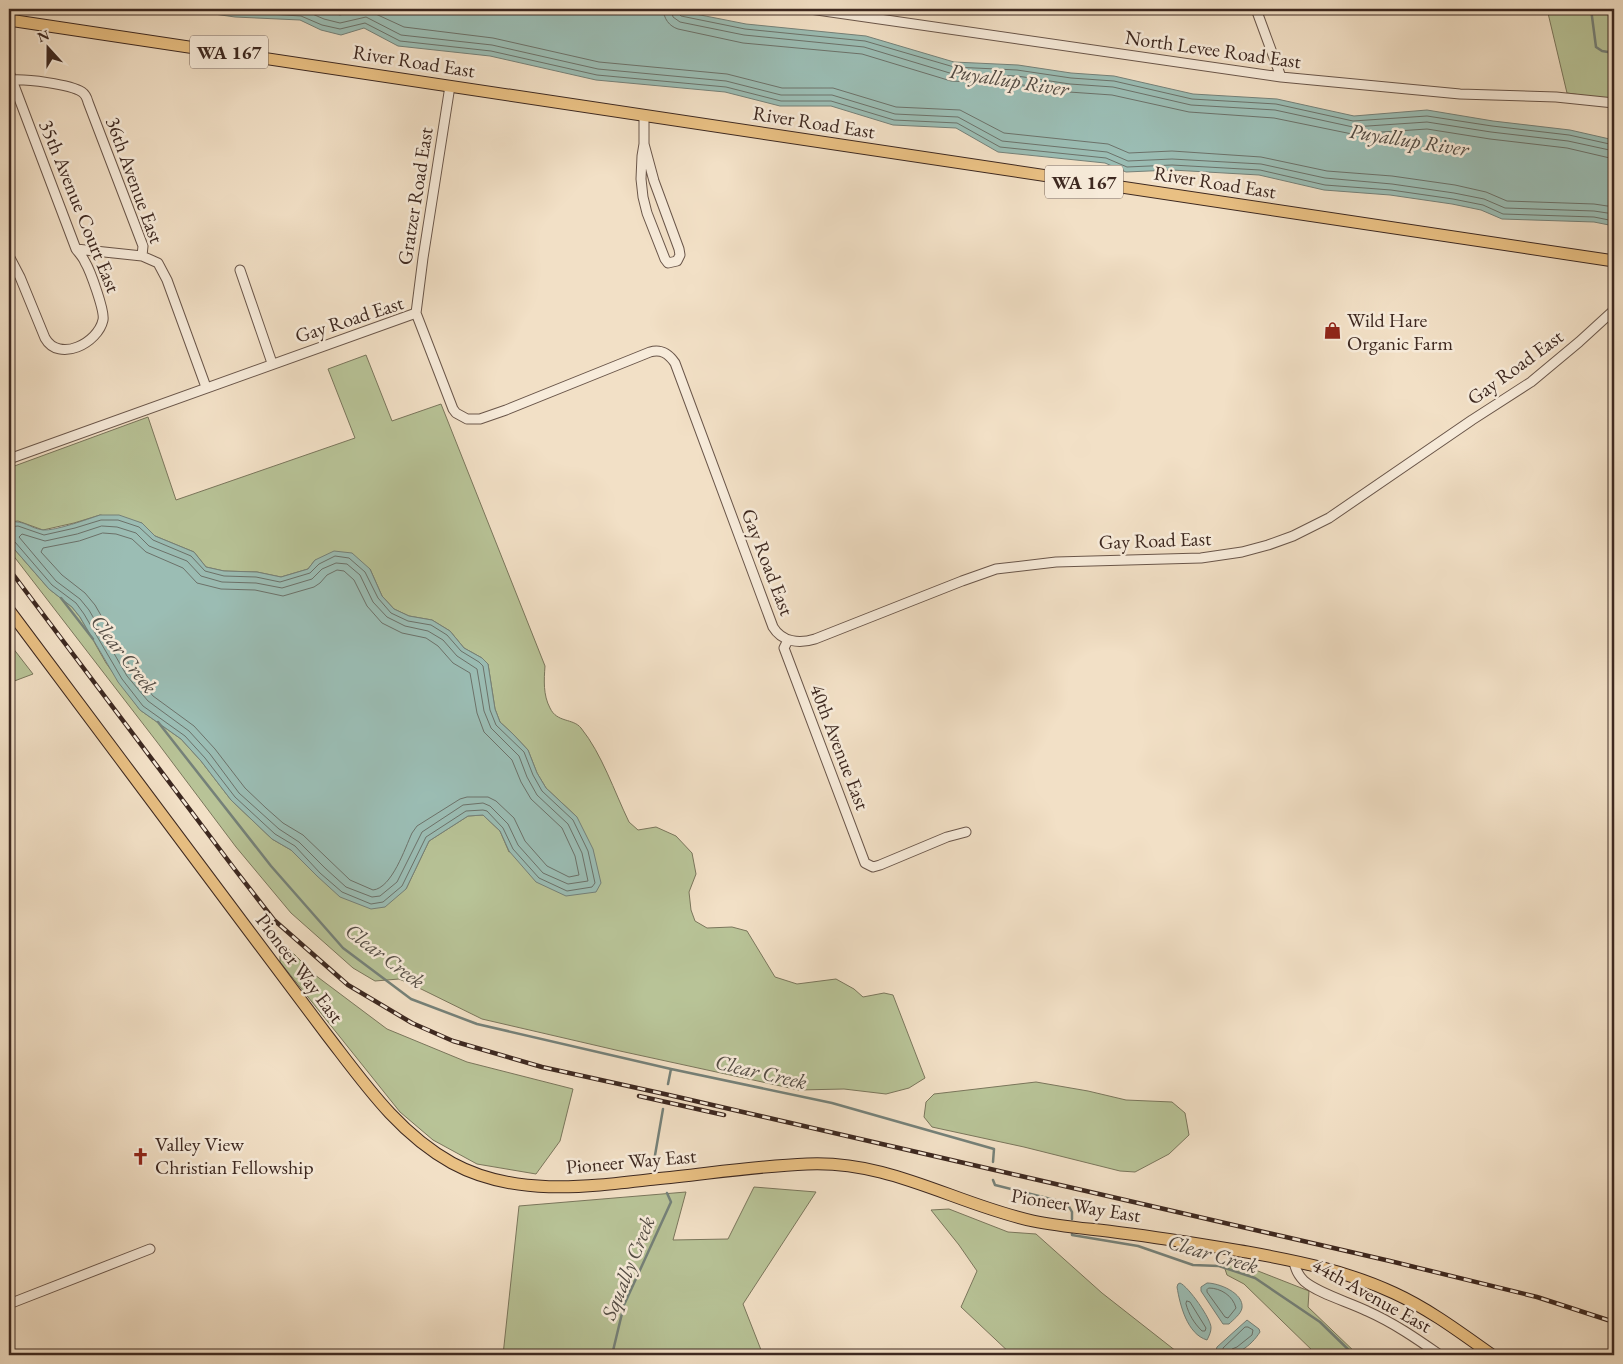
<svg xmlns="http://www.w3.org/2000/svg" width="1623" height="1364" font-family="'EB Garamond',serif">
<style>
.green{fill:#b8c397;stroke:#7a765c}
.water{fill:#9bbdb4;stroke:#758179}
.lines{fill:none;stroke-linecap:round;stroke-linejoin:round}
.shore{stroke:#6c726a;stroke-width:1}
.stream{stroke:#758179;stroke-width:2.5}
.minor-casing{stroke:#6a564a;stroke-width:11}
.major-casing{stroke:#3d2820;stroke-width:13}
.minor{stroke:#f7ebda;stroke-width:9}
.major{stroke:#e9c083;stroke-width:11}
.rail-casing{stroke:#3d2820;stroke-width:4.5}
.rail{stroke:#f7ebda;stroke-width:2.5;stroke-dasharray:8;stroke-linecap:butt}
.labels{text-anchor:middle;stroke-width:5;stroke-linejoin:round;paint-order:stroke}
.shield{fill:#f7ebda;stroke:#756258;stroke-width:1}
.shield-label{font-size:19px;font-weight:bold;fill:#3d2820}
.street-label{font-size:20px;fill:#3d2820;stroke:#f7ebda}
.poi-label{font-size:20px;fill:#3d2820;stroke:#f7ebda;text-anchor:start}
.water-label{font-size:21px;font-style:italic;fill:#544d45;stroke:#f7ebda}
</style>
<rect width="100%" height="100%" fill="#f2e0c6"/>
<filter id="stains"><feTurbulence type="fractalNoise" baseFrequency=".004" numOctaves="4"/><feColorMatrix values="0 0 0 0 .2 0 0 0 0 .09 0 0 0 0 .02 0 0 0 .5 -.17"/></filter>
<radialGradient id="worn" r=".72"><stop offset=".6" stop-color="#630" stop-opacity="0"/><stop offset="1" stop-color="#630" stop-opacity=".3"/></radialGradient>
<path class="green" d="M1547 9H1614V100L1567 93Z
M366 355 392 421 441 404 545 666C544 680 543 695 550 708 557 723 573 718 581 728 602 754 614 791 629 822L638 830 656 827 676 836 692 853 696 874 689 892 691 910 695 921 707 928 732 927 747 931 775 977 797 984 836 979 854 989 863 997 884 993 893 995 925 1078 909 1088 886 1094 844 1089 799 1090 620 1051 482 1019 415 986 399 979 375 981 353 968 291 913 236 847 157 742 9 550V543L49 589 72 607 80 617 106 663 140 710 181 739 201 761 231 800 272 839 291 850 317 876 406 889 429 841 468 816 483 815 500 831 509 852 577 817 546 788 537 773 528 750 513 734 500 722 495 709 488 664 482 658 464 648 450 631 432 620 409 616 394 609 382 596 370 569 315 560 308 569 281 577 257 572 224 571 206 567 194 552 155 536 142 523 100 515 74 523 43 530 18 521 9 522V468L148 417 176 500 355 438 328 369Z
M9 643 33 674 9 683Z
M288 948 315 975 387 1029 467 1062 573 1089 560 1141 536 1174 477 1164 433 1140 400 1112 280 962V952Z
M1036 1082 1088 1091 1126 1100 1172 1102 1185 1113 1189 1135 1169 1154 1135 1172 1120 1171 1024 1147 932 1127 924 1117 926 1102 934 1094Z
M754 1187 816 1192 743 1304 763 1355H503L519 1206 686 1192 673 1240 728 1239Z
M949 1209 1008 1232 1036 1234 1102 1293 1181 1355H1012L961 1307 977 1271 959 1245 931 1210Z
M1230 1260 1309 1291 1308 1307 1358 1355H1317L1244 1284 1227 1275 1223 1263Z"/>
<path class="water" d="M179 9H670L746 24 866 36 954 62 1018 65 1071 73 1114 76 1193 94 1277 99 1354 116 1427 110 1493 121 1570 130 1614 140V226L1594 222 1502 219 1481 210 1452 204 1390 195 1324 190 1259 175 1172 170 1126 172 1105 163 998 152 956 128 893 125 831 106H780L725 92 596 80 490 56 398 46 364 28 341 35 321 30 300 20 235 17Z
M100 515H119L142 523 155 536 194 552 206 567 224 571 257 572 281 577 308 569 315 560 334 551 352 553 370 569 382 596 394 609 409 616 432 620 450 631 464 648 482 658 488 664 495 709 500 722 513 734 528 750 537 773 546 788 577 817 593 849 601 883 596 892 566 896 536 882 509 851 500 831 483 815 468 816 429 841 406 889 385 907 371 909 340 897 317 876 291 850 272 839 231 800 201 761 181 739 140 710 118 682 80 617 72 607 49 589 9 543V522C25 520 29 528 43 530 55 531 88 519 100 515Z
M1180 1283C1188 1286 1212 1320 1211 1328 1211 1332 1209 1336 1207 1340 1187 1334 1180 1305 1177 1287L1178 1284Z
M1207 1283C1219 1283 1244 1293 1242 1308 1241 1314 1233 1320 1229 1324H1223L1201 1291V1287Z
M1247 1320 1259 1329 1260 1332C1251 1346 1236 1358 1218 1353L1216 1350 1217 1347Z"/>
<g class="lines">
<path class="shore" d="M214 9 236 12 301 16 322 25 340 29 365 23 400 41 491 51 597 75 726 87 781 101H831L894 120 957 123 1000 147 1106 158 1127 167 1172 165 1260 170 1325 185 1391 190 1453 199 1483 205 1503 214 1594 217 1614 221
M292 9 303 10 324 19 340 23 366 17 401 35 492 45 598 69 726 81 781 95H832L895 114 958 117 1002 141 1107 152 1128 161 1172 159 1261 164 1325 178 1392 184 1454 193 1484 199 1505 208 1594 211 1614 214
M320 9 340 15 359 10H367L404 27 493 38 599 62 727 74 782 88H833L896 107 960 110 1004 133 1108 144 1129 153 1172 151 1261 157 1327 171 1392 176 1455 185 1486 192 1507 201 1594 204 1614 207
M663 9C664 19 669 26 678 29L743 43 862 54 951 81 1016 84 1069 92 1112 95 1189 112 1274 118 1352 134 1427 129 1490 139 1567 148 1614 159
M671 9 673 17 680 22 744 35 864 47 953 74 1017 76 1070 84 1113 87 1191 105 1275 110 1353 127 1427 122 1491 132 1568 141 1614 151
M677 9 678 13 681 16 745 29 865 41 954 67 1017 70 1071 78 1114 81 1192 99 1276 104 1353 121 1427 116 1492 126 1569 135 1614 145
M102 526 117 527 136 533 149 546 187 561 201 576 222 582 256 583 282 588 312 579 322 569 336 563 347 564 360 575 373 602 387 617 405 626 428 631 443 640 457 656 477 669 484 711 491 728 519 756 527 777 537 795 568 824 582 853 588 881 568 884 543 873 518 845 508 824 490 806 483 803 463 805 422 832 397 882 380 896 372 897 346 887 325 868 299 842 279 829 239 793 210 754 189 731 148 701 127 676 89 610 80 599 56 581 19 537 22 534 45 541 77 534Z
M9 527 18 526 44 535 75 528 101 520H118L139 527 153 540 191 556 205 571 224 576 256 577 280 582 310 573 319 564 335 556 349 558 365 572 378 598 391 613 408 621 431 625 447 635 461 651 479 662 483 666 490 710 496 725 524 752 533 775 542 791 573 820 588 851 595 883 592 887 567 891 539 878 513 849 503 828 487 811 483 810 466 811 426 837 402 886 383 902 371 904 342 892 320 873 295 846 275 834 235 797 205 758 185 736 143 706 122 679 84 614 76 603 52 585 15 542 9 540
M103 533 116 534 132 539 146 552 183 568 197 583 221 589 255 590 283 596 314 587 320 583 327 575 337 570 344 571 354 580 367 606 382 623 402 633 426 638 438 646 453 663 470 673 477 713 484 732 512 760 521 782 531 799 562 828 575 856 579 875 569 877 547 866 525 841 514 818 496 801 488 797H467L460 799 417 826 412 833C405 848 392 888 373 890L350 880 303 835 283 823 266 808 245 788 215 749 194 726 153 696 133 671 95 605 85 593 62 575 41 552 43 548 79 541Z
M1209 1288C1221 1288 1233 1296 1236 1308L1228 1318 1225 1317 1207 1292V1290Z
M1187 1301 1190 1302 1206 1328 1205 1331H1202C1194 1323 1189 1315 1186 1304Z
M1223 1355V1348L1245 1327H1248L1253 1330 1252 1335 1237 1347 1232 1349 1229 1355"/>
<path class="stream" d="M1591 9 1596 47 1602 51 1614 53
M61 598 93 639
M158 722 271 866 343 948 411 999 477 1024 671 1069 832 1103 994 1149 993 1162
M668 1084 671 1069
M654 1161 663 1109
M993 1180 995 1185 1067 1203 1072 1212V1219
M1072 1233V1235L1138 1246 1193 1265 1219 1266 1255 1278 1320 1322 1354 1355
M612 1355 624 1305 671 1202 667 1193"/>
<defs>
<path id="minor" d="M810 9 1281 77 1460 94 1556 97 1614 103
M1256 9 1281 77
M9 72 76 249C79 253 83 257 85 262 90 270 105 311 103 320 98 343 59 363 45 338L20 277 9 256
M12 80C26 79 70 84 82 92 85 94 87 98 88 102L143 246 142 256
M644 144 654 181 679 249 680 255 677 261 668 263 665 259 647 213 643 197 641 179 642 156 644 144V115
M76 249 142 256 158 263 167 280 206 387
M240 270 272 363
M416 313 423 258 450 86
M9 459 416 313 453 409 456 413 467 419H480L506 410 650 352C661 349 668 353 675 363L773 627C782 642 799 644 815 639L962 581 996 569 1056 562 1201 558 1242 552 1268 545 1293 536 1329 518 1472 420 1531 382 1579 342 1614 310
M788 640 784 648 865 863 873 867 880 865 947 837 966 832
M1294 1261C1295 1269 1298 1275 1304 1281 1319 1294 1349 1302 1367 1311 1394 1323 1417 1339 1440 1355
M9 1304 150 1249"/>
<path id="major" d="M9 20 1614 261
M9 610C88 716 167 821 246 927 273 963 300 999 327 1035 364 1083 398 1133 452 1163 514 1197 588 1187 655 1179 706 1174 757 1166 807 1164 890 1160 955 1204 1033 1221 1062 1227 1093 1229 1122 1233 1164 1238 1205 1245 1247 1252 1297 1261 1347 1271 1394 1293 1429 1309 1461 1333 1492 1355"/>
</defs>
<use href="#minor" class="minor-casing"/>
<use href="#major" class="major-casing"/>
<use href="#minor" class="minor"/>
<use href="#major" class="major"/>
<defs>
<path id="rail" d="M9 569 236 871 274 920 348 985 412 1023 453 1041 542 1067 669 1095 1390 1261 1537 1297 1614 1322
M639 1096 724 1115"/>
</defs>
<use href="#rail" class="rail-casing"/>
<use href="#rail" class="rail"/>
</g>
<defs>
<symbol id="shop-bare" viewBox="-9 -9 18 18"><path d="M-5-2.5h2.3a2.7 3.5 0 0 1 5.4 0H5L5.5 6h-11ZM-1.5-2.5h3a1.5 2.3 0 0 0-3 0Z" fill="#8f2418" stroke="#f7ebda" stroke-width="2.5" paint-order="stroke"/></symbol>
<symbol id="church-bare" viewBox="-9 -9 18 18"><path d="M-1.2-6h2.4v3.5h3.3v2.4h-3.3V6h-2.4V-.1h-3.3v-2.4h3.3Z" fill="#8f2418" stroke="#f7ebda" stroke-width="2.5" paint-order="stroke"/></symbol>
</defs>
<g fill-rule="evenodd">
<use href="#shop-bare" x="1320" y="318" width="25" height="25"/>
<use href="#church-bare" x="128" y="1144" width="25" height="25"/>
</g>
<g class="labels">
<g class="shield">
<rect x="190" y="35.5" width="78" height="33" rx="4"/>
<rect x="1045" y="165.5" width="78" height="33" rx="4"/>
</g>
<g class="shield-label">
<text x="229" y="59">WA 167</text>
<text x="1084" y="189">WA 167</text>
</g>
<g class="street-label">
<text transform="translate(1213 49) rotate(8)" y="7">North Levee Road East</text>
<text transform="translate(414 61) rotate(9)" y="7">River Road East</text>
<text transform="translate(814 122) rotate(9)" y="7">River Road East</text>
<text transform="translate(135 180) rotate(70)" y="7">36th Avenue East</text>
<text transform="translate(1215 182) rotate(9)" y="7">River Road East</text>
<text transform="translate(415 196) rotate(-81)" y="7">Gratzer Road East</text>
<text transform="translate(80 206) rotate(68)" y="7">35th Avenue Court East</text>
<text transform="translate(349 319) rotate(-18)" y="7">Gay Road East</text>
<text transform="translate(1515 367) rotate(-36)" y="7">Gay Road East</text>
<text transform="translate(1155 540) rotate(-2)" y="7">Gay Road East</text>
<text transform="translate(768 562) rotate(69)" y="7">Gay Road East</text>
<text transform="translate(840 747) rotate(69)" y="7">40th Avenue East</text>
<text transform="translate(300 968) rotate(53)" y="7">Pioneer Way East</text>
<text transform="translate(631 1161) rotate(-5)" y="7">Pioneer Way East</text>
<text transform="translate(1076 1205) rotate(9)" y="7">Pioneer Way East</text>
<text transform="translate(1372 1295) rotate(29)" y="7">44th Avenue East</text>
</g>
<g class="poi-label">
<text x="1347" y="327">Wild Hare<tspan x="1347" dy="23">Organic Farm</tspan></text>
<text x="155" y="1151">Valley View<tspan x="155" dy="23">Christian Fellowship</tspan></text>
</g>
<g class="water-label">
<text transform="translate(1009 80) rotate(9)" y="7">Puyallup River</text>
<text transform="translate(1409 140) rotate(9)" y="7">Puyallup River</text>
<text transform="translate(124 654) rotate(52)" y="7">Clear Creek</text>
<text transform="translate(385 956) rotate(37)" y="7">Clear Creek</text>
<text transform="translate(761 1072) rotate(13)" y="7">Clear Creek</text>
<text transform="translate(1213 1254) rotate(16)" y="7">Clear Creek</text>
<text transform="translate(628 1268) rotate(-68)" y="7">Squally Creek</text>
</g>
</g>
<rect width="1623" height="1364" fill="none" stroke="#f2e0c6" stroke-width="30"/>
<rect x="10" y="10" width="1603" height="1344" fill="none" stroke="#3d2820" stroke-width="2.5"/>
<rect x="15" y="15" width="1593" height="1334" fill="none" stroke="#3d2820"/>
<g transform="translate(48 48) rotate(339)" stroke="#f7ebda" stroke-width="4" paint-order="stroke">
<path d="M0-4L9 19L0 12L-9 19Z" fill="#3d2820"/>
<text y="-8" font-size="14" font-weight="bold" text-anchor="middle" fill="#3d2820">N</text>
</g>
<rect width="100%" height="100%" filter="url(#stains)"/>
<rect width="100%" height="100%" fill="url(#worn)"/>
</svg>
